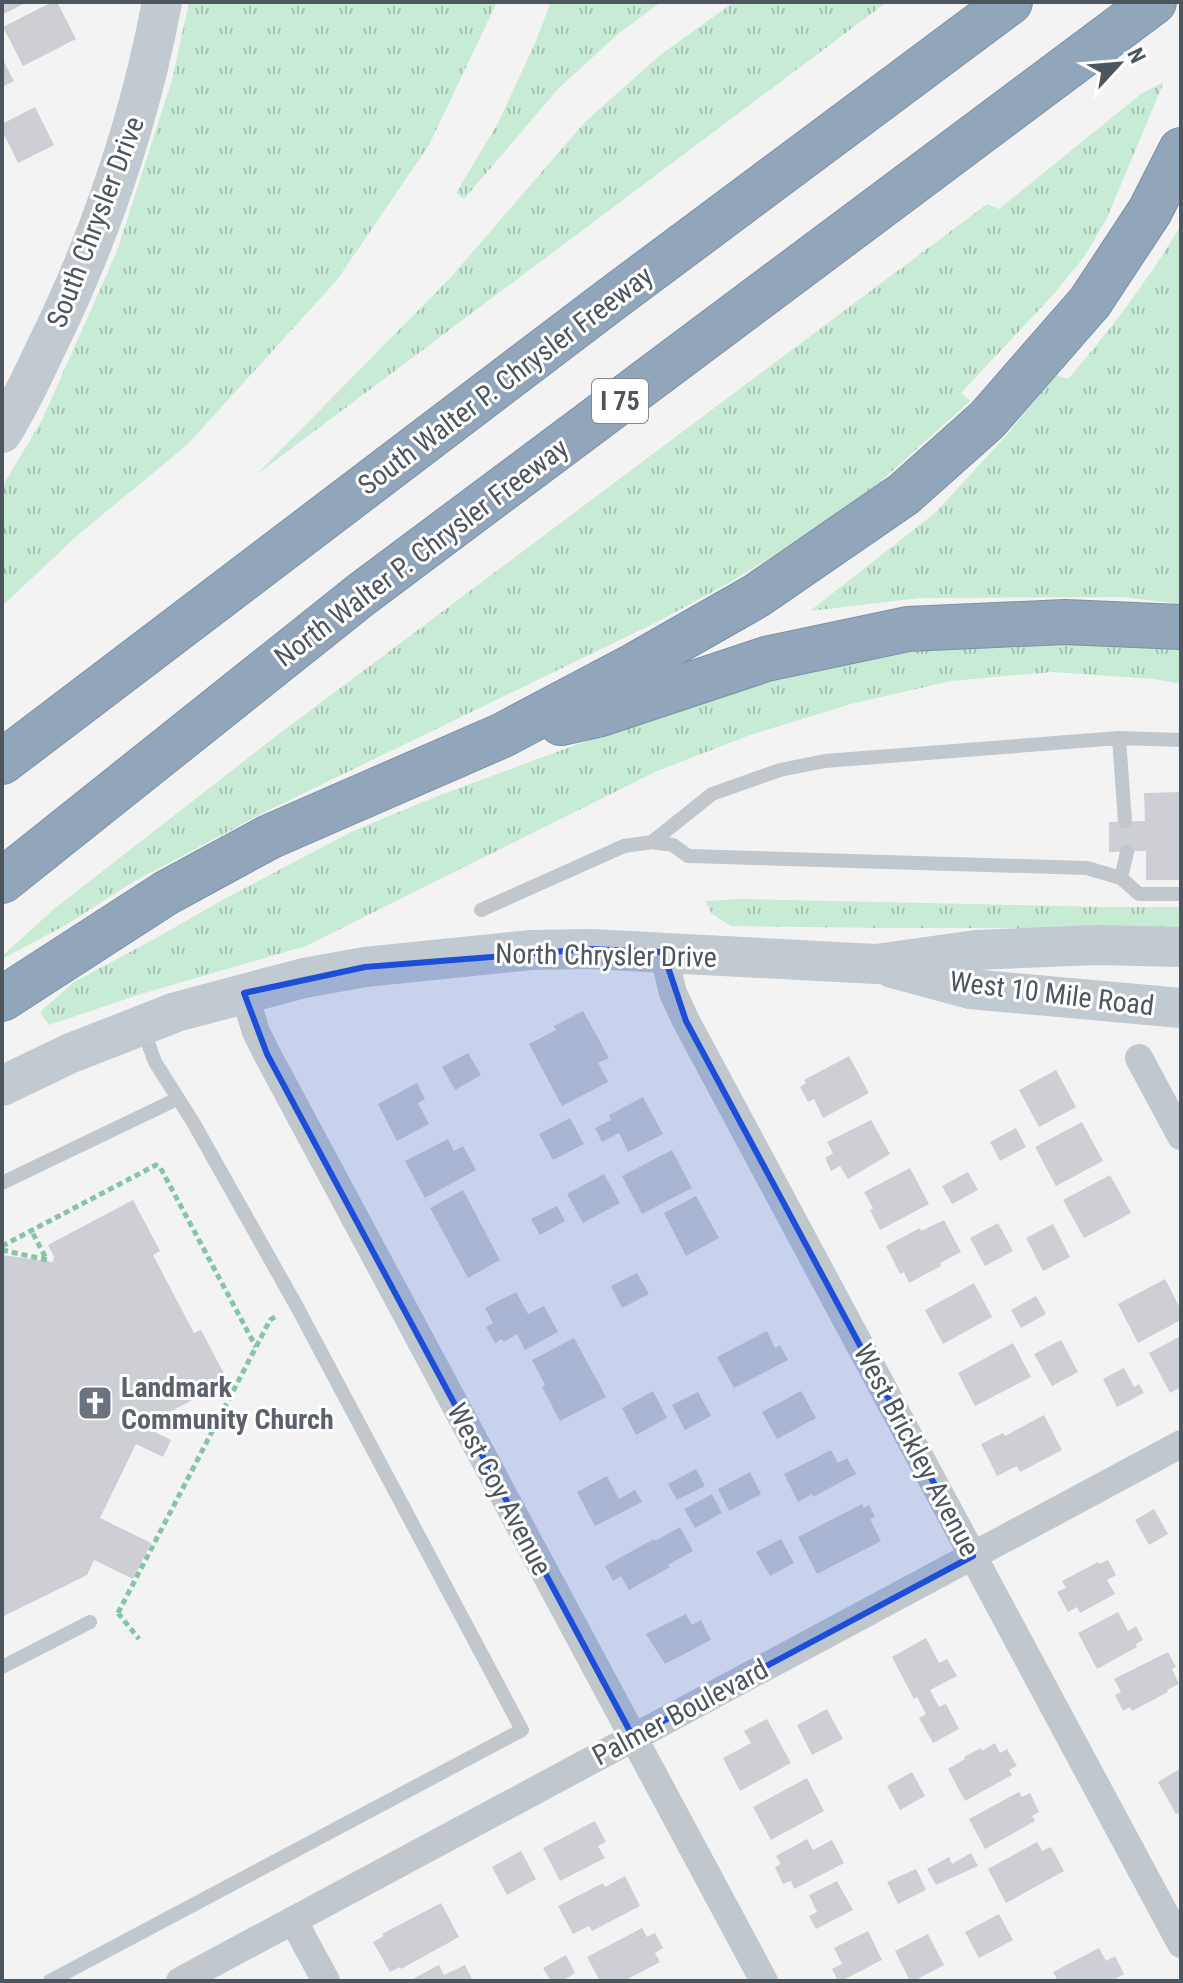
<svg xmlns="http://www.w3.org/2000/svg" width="1183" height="1983" font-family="'Roboto Condensed',sans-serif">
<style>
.grass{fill:url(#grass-tufts)}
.building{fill:#cdcfd4}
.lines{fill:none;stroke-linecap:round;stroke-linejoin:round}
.highway-casing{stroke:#7c91a6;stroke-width:46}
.path{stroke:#84c5a4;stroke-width:5;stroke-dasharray:6 4;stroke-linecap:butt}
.lane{stroke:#c0c7cd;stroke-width:14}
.street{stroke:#c0c7cd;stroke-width:28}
.secondary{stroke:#c1c9d1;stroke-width:40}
.highway{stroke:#91a6ba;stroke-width:44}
.marked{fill:#1d4ed8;fill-opacity:0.2;stroke:#1d4ed8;stroke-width:6;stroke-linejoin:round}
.labels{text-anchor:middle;stroke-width:6;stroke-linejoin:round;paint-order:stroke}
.shield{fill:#fff;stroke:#82898e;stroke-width:2}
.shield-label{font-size:26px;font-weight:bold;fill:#4d565e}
.street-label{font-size:28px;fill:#4d565e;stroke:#fff}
.worship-label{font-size:28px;font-weight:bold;fill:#5b616d;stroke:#fff;text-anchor:start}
</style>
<defs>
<pattern id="grass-tufts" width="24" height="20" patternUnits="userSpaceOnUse" patternTransform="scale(2)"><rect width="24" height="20" fill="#c8ebd5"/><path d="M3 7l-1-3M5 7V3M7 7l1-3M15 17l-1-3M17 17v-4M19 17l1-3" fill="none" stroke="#a5c1b0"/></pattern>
</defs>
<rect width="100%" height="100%" fill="#f4f3f3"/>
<path class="grass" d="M189 2H497L429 145 337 280 187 445 79 534 2 606V487L42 420 117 251 172 80Z
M551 2H661L618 34 558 89 464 199 456 193 498 123 535 43Z
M734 2H887L256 475 451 277 585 122 660 55Z
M1164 82 1107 218 1084 257 1053 295 961 393 970 401 879 483 815 530 727 584 659 621 265 812 133 882 66 925 2 959V956L54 909 284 730 987 204 999 209 1142 93Z
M1181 225V604L1123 597 920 598 810 611 935 513 1004 438 1056 375 1068 379C1111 329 1147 282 1181 225Z
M1005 639 1181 646V684L1154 679 1053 672 951 681 851 704 753 734 657 771 306 946 141 994 49 1025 40 1012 74 982 158 937 226 898 353 831 435 797 581 743 769 677 844 659Z
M739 899 1105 907H1181V928H885L731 926 712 914 705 901Z"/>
<path class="building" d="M2 2H27L2 15Z
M52 2H57L76 39 23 66 3 27Z
M2 58 14 81 2 87Z
M35 107 54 145 18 163 2 130V124Z
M1181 792V880H1146V851L1109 852V822L1145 821 1144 793Z
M583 1011 609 1058 598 1063 608 1082 562 1106 529 1044 556 1030 554 1026Z
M468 1053 481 1075 455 1090 442 1067Z
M849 1056 869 1093 823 1118 814 1099 808 1102 800 1087 806 1083 804 1080Z
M1056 1070 1076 1107 1039 1127 1019 1090Z
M417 1083 425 1099 418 1103 429 1124 397 1141 378 1104Z
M643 1097 663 1134 628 1152 619 1133 602 1142 595 1128 611 1120 609 1115Z
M570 1118 584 1144 553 1160 539 1134Z
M871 1120 890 1154 848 1179 840 1166 831 1171 825 1158 833 1153 827 1142Z
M1082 1122 1103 1161 1056 1186 1035 1147Z
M1016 1128 1026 1147 1000 1161 990 1142Z
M448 1139 454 1151 463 1146 476 1170 425 1198 405 1161Z
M672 1150 692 1188 642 1214 622 1176Z
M910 1168 929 1204 880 1230 870 1210 873 1208 864 1192Z
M968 1172 978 1190 952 1204 942 1186Z
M604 1174 620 1203 583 1223 567 1194Z
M1110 1175 1131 1213 1084 1238 1063 1200Z
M463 1190 500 1260 468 1278 430 1208Z
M696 1196 719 1238 686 1256 664 1213Z
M133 1200 160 1251 153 1255 194 1333 201 1330 228 1381 147 1424 145 1427 171 1440 163 1457 136 1444 100 1518 151 1543 133 1579 94 1560 87 1575 2 1617V1255L53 1262 54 1257 48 1245Z
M557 1206 565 1221 540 1235 531 1219Z
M944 1220 961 1252 940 1263 941 1266 909 1283 904 1272 900 1274 886 1246 920 1228 921 1231Z
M998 1223 1013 1251 985 1266 970 1238Z
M1053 1224 1070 1257 1043 1271 1026 1238Z
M637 1273 649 1294 622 1308 611 1286Z
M1165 1279 1181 1310V1320L1138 1343 1118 1304Z
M974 1283 992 1317 943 1344 925 1310Z
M516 1292 528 1314 544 1306 558 1332 525 1350 517 1334 504 1342 502 1339 495 1343 486 1327 493 1323 485 1308Z
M1036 1296 1046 1314 1021 1328 1011 1310Z
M767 1331 775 1348 780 1345 788 1360 734 1388 717 1357Z
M1181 1336V1387L1170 1393 1149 1353Z
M574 1338 606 1397 560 1421 542 1387 545 1385 532 1360Z
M1061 1340 1078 1372 1052 1386 1034 1354Z
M1013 1343 1031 1377 975 1406 958 1373Z
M1124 1368 1134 1387 1139 1384 1144 1393 1117 1407 1103 1379Z
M653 1391 667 1418 636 1435 622 1408Z
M801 1391 816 1418 777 1439 762 1412Z
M698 1392 711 1416 685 1430 672 1405Z
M1044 1415 1062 1450 1020 1472 1017 1466 997 1476 981 1444 1003 1433 1005 1436Z
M831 1450 838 1463 847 1458 856 1474 813 1497 812 1494 798 1502 784 1474Z
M696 1469 705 1486 677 1500 668 1484Z
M750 1472 761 1494 729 1511 718 1489Z
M607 1476 619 1499 635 1490 642 1502 595 1526 577 1492Z
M712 1494 722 1513 695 1528 684 1509Z
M862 1504 864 1508 869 1505 875 1517 870 1519 881 1541 817 1574 798 1537Z
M1154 1509 1168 1534 1149 1545 1135 1520Z
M680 1527 693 1551 668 1565 670 1567 629 1590 621 1576 613 1581 605 1566 654 1539 655 1541Z
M781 1539 794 1563 770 1576 756 1552Z
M1108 1560 1116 1575 1107 1580 1115 1594 1080 1613 1077 1607 1068 1612 1057 1592 1066 1588 1062 1581 1098 1562 1099 1564Z
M1118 1612 1128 1631 1136 1626 1143 1640 1136 1644 1137 1647 1097 1669 1078 1633Z
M686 1614 692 1625 701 1620 711 1640 665 1664 646 1634Z
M926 1638 939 1663 947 1659 957 1676 930 1690 939 1707 946 1704 959 1729 933 1743 919 1718 926 1714 917 1697 914 1699 892 1657Z
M1168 1652 1176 1667 1172 1669 1179 1684 1167 1690 1168 1692 1132 1711 1130 1707 1123 1711 1115 1695 1121 1692 1114 1679Z
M827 1709 843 1739 812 1755 797 1725Z
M767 1719 791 1763 740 1791 723 1758 751 1743 744 1731Z
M995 1743 1000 1753 1007 1749 1017 1766 1009 1770 1012 1775 965 1801 948 1769 965 1759 964 1757 981 1748 982 1751Z
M1181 1768V1812L1176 1814 1158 1782Z
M912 1772 925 1796 900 1810 887 1786Z
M807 1778 824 1811 771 1840 753 1807Z
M1019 1792 1022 1797 1030 1793 1039 1812 1032 1816 1035 1821 985 1849 969 1819Z
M595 1821 606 1842 598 1846 605 1858 560 1881 543 1848Z
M807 1839 813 1850 832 1840 844 1863 794 1889 791 1881 783 1884 775 1867 781 1864 776 1856Z
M1037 1842 1042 1851 1051 1847 1064 1871 1006 1903 988 1869Z
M521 1851 536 1879 507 1895 492 1867Z
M971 1853 978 1866 936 1885 927 1869 949 1857 952 1864Z
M916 1869 926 1890 898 1904 887 1882Z
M625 1876 640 1906 592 1931 589 1926 573 1934 558 1906 603 1883 605 1887Z
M837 1881 853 1910 816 1929 809 1916 817 1912 809 1895Z
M441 1903 459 1937 401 1969 400 1967 390 1972 373 1942 384 1936 382 1934Z
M999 1914 1013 1940 979 1958 965 1932Z
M642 1928 647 1937 655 1933 663 1948 655 1953 660 1962 624 1981H600L587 1957Z
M868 1931 882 1960 841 1981H838L832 1969 842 1964 834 1948Z
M928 1934 944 1965 914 1981H910L895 1951Z
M1099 1948 1106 1961 1115 1956 1124 1974 1112 1981H1058L1053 1972Z
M566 1955 575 1973 562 1981H551L543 1968Z
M439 1965 444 1975 465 1965 473 1981H409Z"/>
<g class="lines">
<defs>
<path id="highway" d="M561 723 601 714 766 659 908 629 1065 622 1181 627
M2 762 609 301 1010 2
M2 881 362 594 1154 2
M2 999 166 893 269 837 503 735 635 665 756 596 904 494 987 420 1090 302 1150 211 1181 150"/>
</defs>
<use href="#highway" class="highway-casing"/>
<path class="path" d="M2 1246 156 1165 160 1167 256 1347
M2 1250 47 1260 31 1230
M118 1613 270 1320 278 1315
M118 1613 139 1639"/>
<path class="lane" d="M1119 738 1125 821
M652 842 712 794 780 770 825 761 1119 738 1181 740
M1121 878 1139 894H1181
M481 910 624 846 652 842 673 845 688 856 1087 868 1121 878 1127 852
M2 1183 177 1099
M2 1667 90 1622
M50 1981 522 1730 296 1305 193 1122 155 1062 143 1029"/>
<path class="street" d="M663 952 673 993 686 1021 1181 1944
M244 993 256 1032 267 1054 764 1981
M1139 1058 1181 1136
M293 1920 326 1981
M180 1981 1181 1444"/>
<path class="secondary" d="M2 433C18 407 31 380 44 352 99 241 139 124 162 2
M892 968 970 989 1181 1008
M2 1086 71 1053 176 1012 304 978 365 967 531 950 590 949 876 964 976 950 1097 945 1181 947"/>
<use href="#highway" class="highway"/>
</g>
<path class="marked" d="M590 949 663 952 686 1021 973 1556 633 1737 267 1054 244 993 365 967Z"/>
<defs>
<symbol id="church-square" viewBox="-11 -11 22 22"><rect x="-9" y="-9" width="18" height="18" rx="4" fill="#6b7280" stroke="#fff"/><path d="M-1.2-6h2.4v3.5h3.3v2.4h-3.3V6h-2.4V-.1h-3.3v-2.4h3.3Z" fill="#fff"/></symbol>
</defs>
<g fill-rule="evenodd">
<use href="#church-square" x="75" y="1383" width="40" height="40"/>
</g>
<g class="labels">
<rect class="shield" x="592" y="379" width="56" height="44" rx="6"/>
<g class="shield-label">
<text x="620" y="410">I 75</text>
</g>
<g class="street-label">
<text transform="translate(95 222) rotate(-69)" y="10">South Chrysler Drive</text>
<text transform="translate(505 380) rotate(-37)" y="10">South Walter P. Chrysler Freeway</text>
<text transform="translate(421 552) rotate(-37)" y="10">North Walter P. Chrysler Freeway</text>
<text transform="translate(606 955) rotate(1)" y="10">North Chrysler Drive</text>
<text transform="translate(1052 993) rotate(7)" y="10">West 10 Mile Road</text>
<text transform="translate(917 1450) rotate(62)" y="10">West Brickley Avenue</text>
<text transform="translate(500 1489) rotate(62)" y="10">West Coy Avenue</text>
<text transform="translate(680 1712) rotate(-28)" y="10">Palmer Boulevard</text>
</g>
<g class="worship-label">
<text x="121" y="1397">Landmark<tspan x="121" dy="32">Community Church</tspan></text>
</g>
</g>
<rect width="1183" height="1983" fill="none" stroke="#4d565e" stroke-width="8"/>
<g transform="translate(1119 64) rotate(64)" stroke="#ffffff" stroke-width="6" paint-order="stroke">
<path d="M0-6L14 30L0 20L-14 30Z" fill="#4d565e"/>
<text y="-12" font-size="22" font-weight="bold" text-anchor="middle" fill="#4d565e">N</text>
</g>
</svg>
